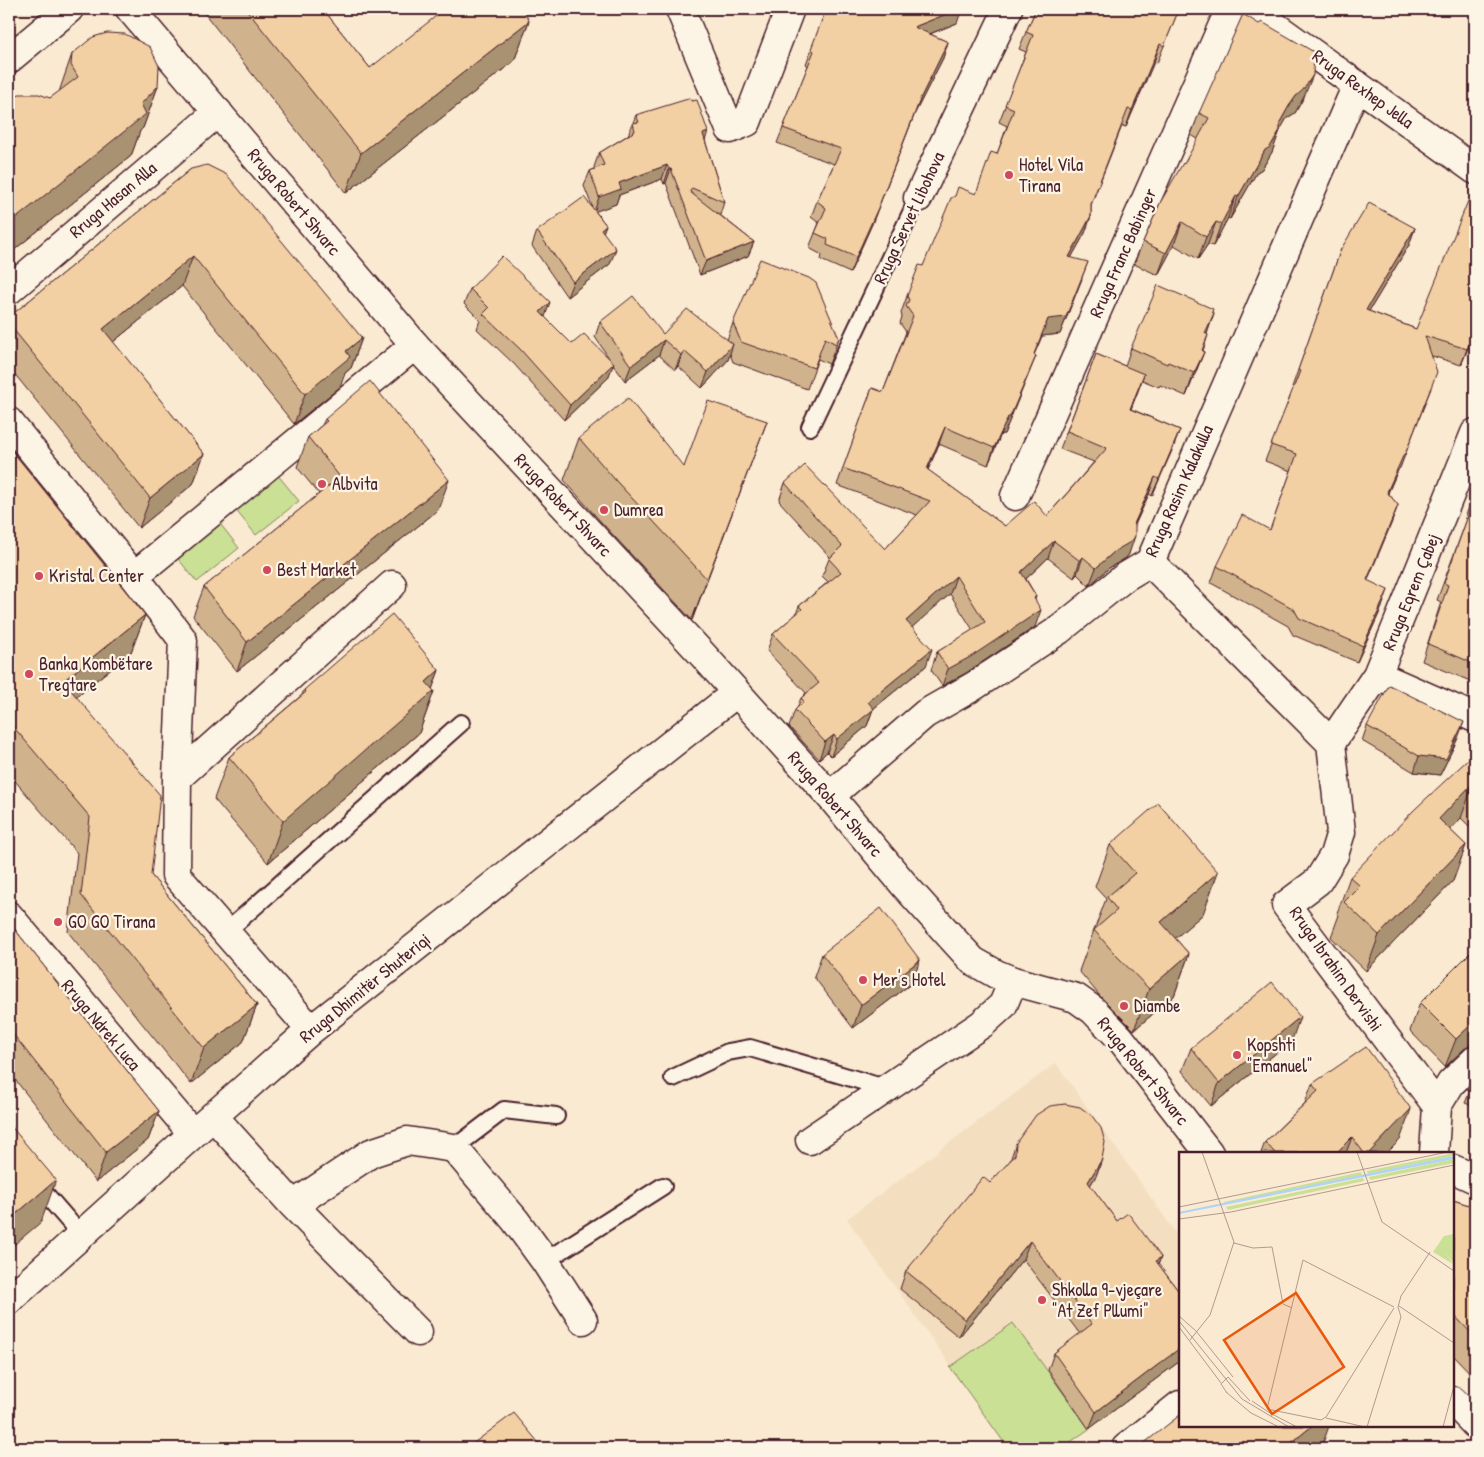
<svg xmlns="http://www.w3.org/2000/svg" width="1484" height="1457" font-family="'Patrick Hand',sans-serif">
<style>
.built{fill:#f4dec0}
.green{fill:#cae095;stroke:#8a8060}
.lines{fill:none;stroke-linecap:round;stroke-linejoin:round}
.lane-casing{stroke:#4a1f2b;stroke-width:20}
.street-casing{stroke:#4a1f2b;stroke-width:31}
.secondary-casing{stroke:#4a1f2b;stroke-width:31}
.lane{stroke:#fcf5e5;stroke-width:16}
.street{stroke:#fcf5e5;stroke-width:28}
.secondary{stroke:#fcf5e5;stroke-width:28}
.wall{fill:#d0b38c;stroke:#4a1f2b}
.shaded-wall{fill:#a99272;stroke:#4a1f2b}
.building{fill:#f2d0a3;stroke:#4a1f2b}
.poi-dot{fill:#d1495b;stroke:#fcf5e5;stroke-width:2}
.labels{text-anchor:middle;stroke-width:4.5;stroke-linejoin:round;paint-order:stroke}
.street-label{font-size:18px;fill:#4a1f2b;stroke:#fcf5e5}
.poi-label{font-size:18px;fill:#4a1f2b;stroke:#fcf5e5;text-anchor:start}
.inset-road{fill:none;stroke:#b3998f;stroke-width:1}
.view{fill:#e8590c;fill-opacity:0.15;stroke:#e8590c;stroke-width:2.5}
.inset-edge{fill:none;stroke:#4a1f2b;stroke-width:2.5}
</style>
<rect width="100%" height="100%" fill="#f9ead1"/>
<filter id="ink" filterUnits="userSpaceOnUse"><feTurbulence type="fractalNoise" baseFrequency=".02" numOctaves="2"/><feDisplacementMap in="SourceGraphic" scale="10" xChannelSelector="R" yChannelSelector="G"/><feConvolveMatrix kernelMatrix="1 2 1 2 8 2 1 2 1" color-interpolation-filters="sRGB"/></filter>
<g filter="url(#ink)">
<path class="built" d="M1056 1063 1180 1239V1362L1062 1448H1009L847 1219Z"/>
<path class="green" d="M277 474 299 501 256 535 234 508Z
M218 521 239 548 197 582 175 555Z
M1013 1323 1089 1429 1062 1448H1008L950 1367Z"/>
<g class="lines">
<defs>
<path id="lane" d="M810 427 918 198
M226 932 461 723
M673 1078 728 1052 750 1048 885 1088
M454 1148 504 1110 556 1116
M9 1152 81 1235
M545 1261 663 1186"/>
<path id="street" d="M680 9 730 129 747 122 790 9
M1251 9 1475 170
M918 198 1008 9
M9 290 218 112
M9 422 134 576 183 640 177 778 176 875 311 1030
M1015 496 1230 9
M1150 562 1331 743 1341 832 1334 855 1318 881 1286 905 1437 1106 1434 1153
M134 576 415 345
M1377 675 1475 718
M1331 743 1377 675 1475 433
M177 778 392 585
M830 796 925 714 974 686 1059 630 1125 577 1150 562 1357 85
M9 916 193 1134
M1437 1106 1451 1083 1475 1060
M213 1116 293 1205 418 1332
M810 1140 982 1024 1003 1005 1013 981
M293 1205 371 1153 407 1141 454 1148 515 1220 545 1261 583 1320
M9 1300 193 1134 311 1030 736 693
M1126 1448 1180 1405"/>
<path id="secondary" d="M130 9 415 345 702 654 830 796 906 887 951 937 973 961 996 974 1013 981 1076 998 1093 1010 1120 1038 1209 1153
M9 59 69 9
M1453 1169 1475 1179
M1453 1401 1475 1424"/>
</defs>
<use href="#lane" class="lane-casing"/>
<use href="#street" class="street-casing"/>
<use href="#secondary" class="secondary-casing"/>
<use href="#lane" class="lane"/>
<use href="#street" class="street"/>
<use href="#secondary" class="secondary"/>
</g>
<path class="wall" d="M201 9H323L370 68 529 21 514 61 346 193Z
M569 9H581L571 13Z
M826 9 957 23 930 34 948 42 943 58 915 113 872 224 850 273 821 260 822 255 809 248 819 223 811 217 817 201 834 164 777 143 808 66 806 64Z
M1036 9H1179L1157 63 1154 62 1126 127 1122 126 1091 205V216L1085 233 1071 258 1082 279 1060 334 1042 336 1034 355 1036 356 1029 373 1004 434H1001L988 465 939 444 928 470 1005 526 1047 516 1094 462 1060 449 1096 354 1125 366 1131 348 1212 312 1214 313 1207 334 1208 335 1203 351 1204 352 1186 396 1160 385 1159 387 1142 380 1131 409 1180 430 1173 448 1152 496 1149 494 1135 525 1129 554 1126 558 1109 568 1089 586 1077 574 1074 578 1048 558 1026 579 1036 596 1035 600V627L966 673 942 686 931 670 937 652 973 630 950 594 912 627 926 666 873 709 867 726 831 756 827 752 819 759 789 727 795 710 797 708 801 698 806 693 767 651 773 634 796 614 799 606 828 582 822 576 829 559 830 557 779 501 785 483 885 549 917 515 837 485 872 388 883 392 906 332 900 323 902 317 901 313 907 296 923 266 976 194 997 154 1007 126 999 122 1026 52 1019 49 1026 32Z
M1259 24 1304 97 1295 113 1287 118 1281 128 1272 152 1262 169 1257 172 1230 219 1228 218 1213 246 1208 244 1198 259 1174 245 1158 275 1134 264 1143 242 1198 139 1191 135 1199 113Z
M72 54 158 86 143 128 140 131 131 156 9 254V102L50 98 59 92Z
M691 101 705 140 724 202 720 215 754 242 748 256 700 275 666 183 664 184 662 179 619 195 616 204 595 211 606 225 603 232 610 264 567 297 532 246 537 231 592 206 584 186 590 171 594 169V167L599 153 628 135 636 115Z
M191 169 362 338 351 368 345 373 340 387 294 424 182 286 113 342 204 454 193 484 139 528 9 367V317Z
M1415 228 1409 245 1369 311 1416 329 1475 332 1461 365 1432 356 1400 468 1398 470 1388 493 1398 505 1367 580 1382 607 1357 662 1293 635 1288 626 1211 583 1217 566 1270 530 1291 471 1265 461 1294 388 1292 387 1341 249Z
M470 289 545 317 572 344 609 358 595 337 600 322 663 334 727 340 733 323 839 338 829 364 818 359 807 389 733 362 730 354 728 360 702 388 678 366 675 370 659 355 625 381 613 364 608 378 564 420 514 364 477 329 480 320 464 304Z
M325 419 438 510 237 671 193 616 204 587 319 494 297 467 308 437 322 425Z
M767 421 751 463 692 620 602 523 564 480 579 438 684 467Z
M9 447 145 615 131 652 76 697 151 875 257 1005 243 1042 191 1084 68 932 77 853 9 774Z
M1475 490V683L1422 661 1441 602 1437 600 1467 519 1465 518Z
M439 670 432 689 434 691 419 733 268 863 214 799 229 757 302 695 304 690Z
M1367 726 1458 738 1440 775 1414 772 1362 741Z
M1475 753V827L1473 830 1461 818 1450 830 1466 845 1453 881 1366 971 1331 937 1339 915 1337 913 1350 877Z
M1110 845 1203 914 1175 938 1189 954 1174 996 1134 1030 1099 995 1079 971 1094 930 1095 928 1106 899 1095 887Z
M9 922 159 1111 148 1140 96 1182 9 1072Z
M822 954 920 960 912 983 853 1028 814 977Z
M1420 1003 1471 1045 1464 1049 1445 1067 1410 1031Z
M1292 1040 1211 1106 1182 1071 1191 1048Z
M1475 1067V1107L1465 1103 1470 1091 1467 1089Z
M1312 1084 1400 1140 1387 1153H1261L1265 1142 1305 1103Z
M1475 1134V1158L1469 1155Z
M1016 1143 1102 1159 1096 1176 1090 1185 1117 1221 1161 1257 1158 1264 1180 1293V1361L1089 1429 1048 1370 1054 1353 1080 1334 1023 1259 959 1337 900 1289 906 1271 990 1183 1010 1161Z
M1453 1200 1475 1207V1378L1453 1355Z"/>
<path class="shaded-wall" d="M572 9H581L571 13Z
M959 9H962L957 23 909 42 914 27Z
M529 21 514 61 346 193 361 153Z
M948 42 943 58 915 113 872 224 850 273 921 97Z
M1160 44 1154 62 1126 127 1132 110Z
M1313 75 1304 97 1295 113 1287 118 1272 144 1280 122 1289 106 1296 96Z
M158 86 143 128 140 131 131 156 9 254V224L141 104Z
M1280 130 1272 152 1262 169 1257 172 1230 219 1238 197 1265 150Z
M708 132 703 146V134Z
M667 165 662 179 619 195 616 204 594 212 599 197 619 183Z
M669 169H671L666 183 664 184Z
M1236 196 1228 218 1213 246 1221 224Z
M1091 216 1085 233 1062 274 1069 257Z
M1182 222 1174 245 1158 275 1166 253Z
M1216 222 1208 244 1198 259 1206 237Z
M606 225 600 240 601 229Z
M1415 228 1409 245 1360 326 1366 310Z
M754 242 748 256 700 275 706 261Z
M616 249 610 264 567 297 573 282Z
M193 256 182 286 92 359 103 329Z
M1088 262 1060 334 1042 336 1027 371 1048 319Z
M550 302 545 317 540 312Z
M1214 313 1206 336 1205 333Z
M1475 330V332L1461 365 1467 349Z
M362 338 351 368 345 373 340 387 294 424 305 394 346 351Z
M664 340 659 355 625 381 631 366Z
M733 344 728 360 702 388 708 372Z
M684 351 678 366 675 370 681 355Z
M1204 352 1186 396 1194 373Z
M1036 356 1029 373 1004 434H1001L988 465 994 448 1008 417Z
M614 363 608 378 564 420 570 405Z
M1144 374 1138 391 1124 426 1130 409Z
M1431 388 1400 468 1398 470 1381 508 1387 492Z
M767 421 751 463 692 620 707 579Z
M945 427 939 444 921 486 927 469Z
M1180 430 1173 448 1152 496 1159 479Z
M204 454 193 484 139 528 150 498Z
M1155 477 1149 494 1127 541 1134 524Z
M449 480 438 510 237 671 247 642Z
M1398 505 1392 522 1361 596 1367 580Z
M1135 536 1129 554 1126 558 1109 568 1089 586 1096 568 1115 551Z
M1054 541 1048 558 1015 589 1021 572Z
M1083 557 1077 574 1074 578 1080 561Z
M956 576 950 594 900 638 906 621Z
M1388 590 1382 607 1357 662 1363 646Z
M1041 610 1035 627 966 673 942 686 948 669Z
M145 615 131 652 50 718 63 681Z
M932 649 926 666 873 709 867 726 831 756 837 739 868 702Z
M439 670 430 695 434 691 419 733 268 863 283 821 426 682Z
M1464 722 1458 738 1440 775 1414 772 1419 756Z
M834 735 827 752 819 759 825 742Z
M1474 782 1461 818 1426 855 1439 819Z
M1466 845 1453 881 1366 971 1379 935Z
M1218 872 1203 914 1146 964 1161 922Z
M1189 954 1174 996 1134 1030 1149 989Z
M920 960 912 983 853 1028 861 1005Z
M257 1005 243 1042 191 1084 204 1048Z
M1300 1017 1292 1040 1211 1106 1219 1083Z
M1475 1021V1045H1471L1464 1049 1445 1067 1456 1039Z
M1411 1109 1400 1140 1387 1153H1369Z
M159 1111 148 1140 96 1182 106 1152Z
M1352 1137 1346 1153H1336Z
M1102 1159 1096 1176 1081 1200 1088 1182Z
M56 1180 41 1222 9 1249V1220Z
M1030 1241 1023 1259 959 1337 965 1320Z
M1161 1257 1155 1274 1156 1261Z
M1180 1348V1361L1089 1429 1096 1412Z
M1312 1426H1329L1322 1446 1319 1448H1285Z"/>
<path class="building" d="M246 9H323L370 68 445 9H523L529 21 361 153Z
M826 9H959L914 27 948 42 921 97 878 208 856 257 827 245 828 239 815 233 826 208 817 201 841 149 783 128 814 51 811 49Z
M1036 9H1179L1164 46 1160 44 1132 110 1128 109 1091 204V216L1069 257 1088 262 1066 317 1048 319 1034 354 1036 356 1010 417H1008L994 448 945 427 927 469 1005 526 1034 501 1047 516 1107 448 1067 431 1096 354 1144 374 1130 409 1180 430 1159 479 1155 477 1134 524 1135 525V536L1132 541 1115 551 1096 568 1083 557 1080 561 1054 541 1021 572 1036 596 1034 598 1041 610 972 656 948 669 937 652 985 622 956 576 906 621 932 649 868 702 874 709 837 739 834 735 825 742 795 710 804 701 801 698 819 683 773 634 802 609 799 606 841 572 829 559 842 546 785 483 805 465 885 549 930 501 843 468 872 388 883 392 913 316 906 306 909 300 907 296 919 265 923 266 951 198 955 196 958 187 976 194 991 152 997 154 1014 109 1005 105 1033 35 1026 32Z
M1243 14 1259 24 1262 22 1314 52 1313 75 1303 90 1296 96 1289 106 1280 122V130L1270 147 1265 150 1238 197 1236 196 1221 224 1216 222 1206 237 1182 222 1166 253 1143 242 1161 201 1183 163 1184 164 1209 118 1199 113Z
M107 33 125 34 150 47 159 66 158 86 141 104 146 114 9 224V102L19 94H39L50 98 78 77 71 65 72 54 93 37Z
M691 98V101L697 100 708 132 703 134 724 202 692 188 690 192 754 242 706 261 671 169H669L667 165 619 183 621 189 599 197 590 171 604 165 599 153 635 131 633 123 639 122 636 115Z
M207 165 227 175 362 338 346 351 350 357 305 394 193 256 103 329 204 454 150 498 9 324V317L191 169Z
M584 197 606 225 601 229 616 249 573 282 537 231Z
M1468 201 1475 206V330L1467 349 1425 336 1437 372 1406 452 1404 454 1387 492 1398 505 1367 580 1388 590 1363 646 1299 618 1294 609 1217 566 1242 515 1270 530 1297 454 1271 445 1300 371 1298 370 1341 249 1369 203 1415 228 1366 310 1416 329Z
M502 256 550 302 540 312 572 344 584 334 614 363 570 405 520 349 483 314 489 308 470 289Z
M760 259 809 278 816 283 839 338 836 344 825 338 814 368 741 342 733 323Z
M1158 285 1213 309 1212 312 1214 313 1205 333 1208 335 1202 350 1204 352 1194 373 1168 362 1167 364 1131 348Z
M633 296 663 334 687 309 733 344 708 372 684 351 681 355 664 340 631 366 600 322Z
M370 381 449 480 247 642 204 587 340 477 308 437 327 421 325 419Z
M628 398 684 467 708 401 767 421 707 579 617 482 579 438Z
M9 447 145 615 63 681 160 795 151 875 257 1005 204 1048 81 895 90 817 11 724 9 726Z
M1475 490V664L1428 644 1448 585 1444 583 1473 502 1471 501Z
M392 614 439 670 426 682 434 691 283 821 229 757 306 692 304 690Z
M1389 685 1464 722 1446 759 1419 756 1367 726Z
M1475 753V783L1474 782 1439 819 1466 845 1379 935 1344 902 1360 886 1350 877 1414 810Z
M1158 803 1218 872 1161 922 1189 954 1149 989 1114 953 1094 930 1117 910 1107 897 1135 873 1110 845Z
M881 908 920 960 861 1005 822 954Z
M9 922 159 1111 106 1152 9 1029Z
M1475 948V1021L1456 1039 1420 1003Z
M1272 982 1300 1017 1219 1083 1191 1048Z
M1366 1047 1411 1109 1369 1153H1364L1352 1137 1336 1153H1275L1265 1142 1318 1091 1312 1084Z
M1065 1104 1080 1107 1092 1116 1101 1128 1105 1142 1102 1159 1088 1182 1117 1221 1128 1213 1161 1257 1156 1261 1180 1293V1348L1096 1412 1054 1353 1092 1324 1030 1241 965 1320 906 1271 983 1177 990 1183 1015 1155 1016 1143 1036 1115 1050 1106Z
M9 1124 56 1180 9 1220Z
M1453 1200 1475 1207V1337L1453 1314Z
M514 1413 543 1448H467Z
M1180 1415V1426H1312L1285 1448H1138Z"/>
</g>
<g class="poi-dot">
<circle cx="1009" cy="175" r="5"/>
<circle cx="322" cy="484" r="5"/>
<circle cx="604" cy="510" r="5"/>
<circle cx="267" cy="570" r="5"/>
<circle cx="39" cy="576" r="5"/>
<circle cx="29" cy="674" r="5"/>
<circle cx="58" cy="922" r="5"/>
<circle cx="863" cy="980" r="5"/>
<circle cx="1124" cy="1006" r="5"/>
<circle cx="1237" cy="1055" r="5"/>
<circle cx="1042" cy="1300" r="5"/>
</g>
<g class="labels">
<g class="street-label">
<text transform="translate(1363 89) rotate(36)" y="6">Rruga Rexhep Jella</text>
<text transform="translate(113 200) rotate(-40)" y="6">Rruga Hasan Alla</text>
<text transform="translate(294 202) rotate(50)" y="6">Rruga Robert Shvarc</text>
<text transform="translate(909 218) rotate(-65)" y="6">Rruga Servet Libohova</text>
<text transform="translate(1123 253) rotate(-66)" y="6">Rruga Franc Babinger</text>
<text transform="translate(1179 491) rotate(-66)" y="6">Rruga Rasim Kalakulla</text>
<text transform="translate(563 505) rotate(47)" y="6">Rruga Robert Shvarc</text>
<text transform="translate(1411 592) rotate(-68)" y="6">Rruga Eqrem Çabej</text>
<text transform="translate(835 804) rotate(49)" y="6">Rruga Robert Shvarc</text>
<text transform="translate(1336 969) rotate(55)" y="6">Rruga Ibrahim Dervishi</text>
<text transform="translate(365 988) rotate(-39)" y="6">Rruga Dhimitër Shuteriqi</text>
<text transform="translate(101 1025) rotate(50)" y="6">Rruga Ndrek Luca</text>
<text transform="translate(1143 1071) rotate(51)" y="6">Rruga Robert Shvarc</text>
</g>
<g class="poi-label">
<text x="1019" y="171">Hotel Vila<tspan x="1019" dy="21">Tirana</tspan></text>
<text x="332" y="490">Albvita</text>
<text x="614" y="516">Dumrea</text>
<text x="277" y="576">Best Market</text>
<text x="49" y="582">Kristal Center</text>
<text x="39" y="670">Banka Kombëtare<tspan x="39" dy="21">Tregtare</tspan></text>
<text x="68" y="928">GO GO Tirana</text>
<text x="873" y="986">Mer's Hotel</text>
<text x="1134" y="1012">Diambe</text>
<text x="1247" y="1051">Kopshti<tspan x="1247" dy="21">"Emanuel"</tspan></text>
<text x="1052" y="1296">Shkolla 9-vjeçare<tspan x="1052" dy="21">"At Zef Pllumi"</tspan></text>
</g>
</g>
<g transform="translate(1179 1152)">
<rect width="275" height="275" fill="#f9ead1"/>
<path d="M275 1V4L189 22 188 19ZM275 7V11L191 28 190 25ZM182 20 183 24 46 52 45 50ZM184 26 185 29 49 58 47 55ZM275 82V112L266 100 274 112 254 100 265 84Z" fill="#cae095"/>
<path d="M275 4V7L0 62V60Z" fill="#afd4f8"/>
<path class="inset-road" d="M178 0 203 70 275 119M0 55 269 0M0 67 52 60 275 13M55 91 74 96 93 95 104 152 113 156M220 154 275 191M215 155 124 108 88 257 142 268 147 265 215 156M219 155 222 144 251 100M0 164 17 179 54 225M0 169 63 247 110 275M0 175 42 231M11 188 31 163 55 90 23 0M47 240 72 261 100 275M48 241 42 232 49 225 71 249M73 249 91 261M91 261 118 275M147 266 186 275M188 275 222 165 219 155M264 275 275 234"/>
<path class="view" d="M117 141 165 215 93 262 45 188Z"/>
<rect width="275" height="275" class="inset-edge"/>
</g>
<rect width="1484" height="1457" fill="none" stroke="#fcf5e5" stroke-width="30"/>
<rect x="15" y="15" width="1454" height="1427" fill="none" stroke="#4a1f2b" stroke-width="2" filter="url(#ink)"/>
</svg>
